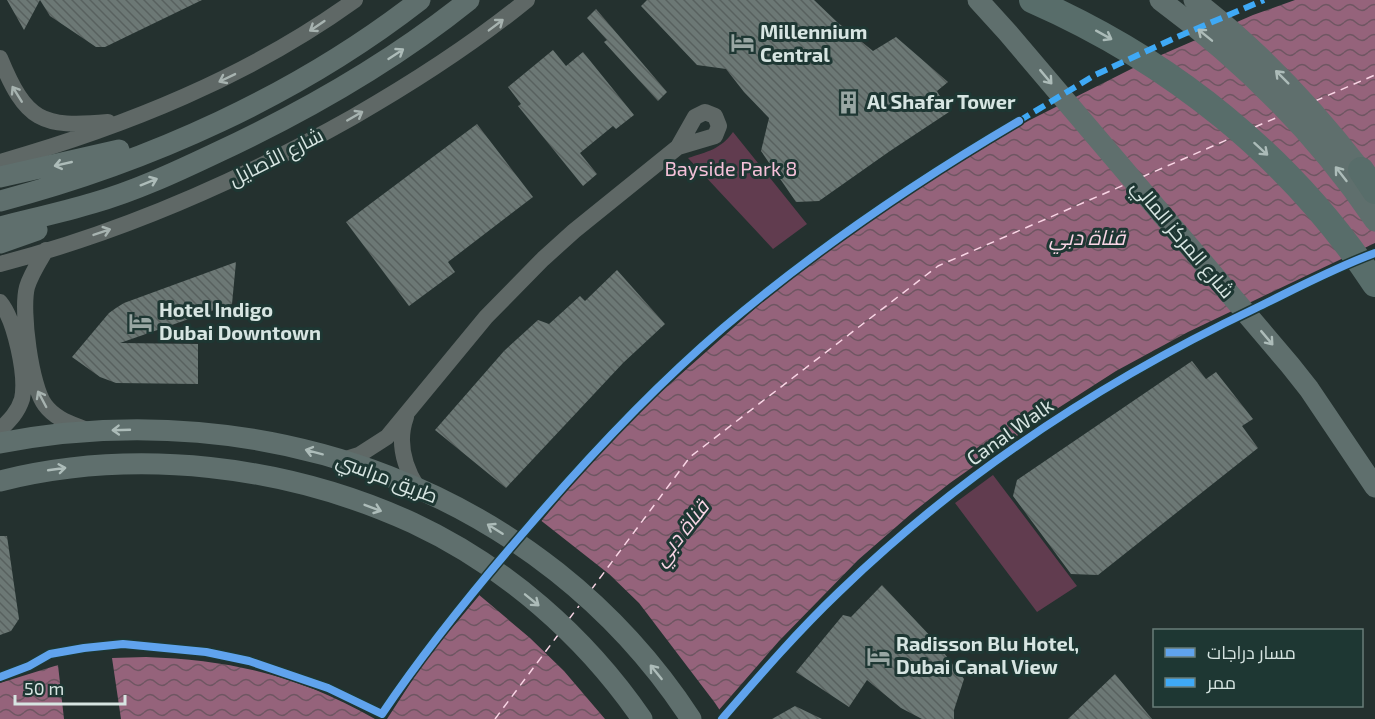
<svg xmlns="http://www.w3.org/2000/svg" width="1375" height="719" font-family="'Exo 2',Cairo,sans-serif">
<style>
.green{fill:#613c4f}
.water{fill:url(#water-waves)}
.pier{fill:#24312f}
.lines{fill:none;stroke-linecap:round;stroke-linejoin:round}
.ferry{stroke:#f9d5e5;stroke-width:1.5;stroke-dasharray:8 6;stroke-linecap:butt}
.building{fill:url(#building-back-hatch)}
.minor{stroke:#5f6866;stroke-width:16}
.major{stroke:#5f6f6d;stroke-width:21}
.highway{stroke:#586d6a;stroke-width:26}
.quiet{stroke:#3fa9f5;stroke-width:6;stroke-dasharray:12 6;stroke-linecap:butt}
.cycleway-casing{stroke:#1e3733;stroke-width:11}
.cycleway{stroke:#60a3ed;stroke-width:8}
.oneway{stroke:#a7b3b0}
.oneway2{stroke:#abbbb8}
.oneway3{stroke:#adbcb9}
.labels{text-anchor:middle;stroke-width:6;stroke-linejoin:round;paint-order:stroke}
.poi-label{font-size:20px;font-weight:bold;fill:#d7e5e2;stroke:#1e3733;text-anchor:start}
.street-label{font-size:20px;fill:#d7e5e2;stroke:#1e3733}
.park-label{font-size:20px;fill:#f5c1d9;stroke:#1e3733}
.water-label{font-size:21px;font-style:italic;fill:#f9d5e5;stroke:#1e3733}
</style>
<defs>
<pattern id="water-waves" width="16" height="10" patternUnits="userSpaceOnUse" patternTransform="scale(1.5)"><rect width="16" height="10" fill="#95637b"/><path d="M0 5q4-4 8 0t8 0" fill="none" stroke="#6f5662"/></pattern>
<pattern id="building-back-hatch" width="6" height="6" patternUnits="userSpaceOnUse" patternTransform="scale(1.5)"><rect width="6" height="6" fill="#6c7875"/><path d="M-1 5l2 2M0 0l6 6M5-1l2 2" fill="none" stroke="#58615f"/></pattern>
</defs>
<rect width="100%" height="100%" fill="#24312f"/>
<path class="green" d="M733 132 807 224 773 249 688 158C707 152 721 149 733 132Z
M993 475 1077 586 1037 612 955 503Z"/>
<path class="water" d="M1295 0H1375V243L1188 332 1116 371 1038 421 950 483 912 513 858 560 779 641 711 719H387L426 659 599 452 654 398 776 290 834 245 931 180 1028 121 1145 62 1253 15Z
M146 657C233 660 299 676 375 719H121L112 658Z
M58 665 64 719H0V683Z"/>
<path class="pier" d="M539 519 609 574 639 603 715 703 721 712 715 719H605L564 671 530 638 478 594Z"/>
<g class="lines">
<path class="ferry" d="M1315 101 1375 75
M1255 127 1278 117
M1142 177 1229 139
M591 590 690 457 938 266 1124 185
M569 619 579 606
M495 719 558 635"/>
</g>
<path class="building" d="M7 0H202L105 47H96L50 16 40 0 24 30Z
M647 0H814L837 22 873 51 896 37 948 82 937 91 949 112 890 151 819 201 796 202 761 151 769 118 744 92 726 69 697 65 641 6Z
M596 9 667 92 658 101 604 42 607 40 587 18Z
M553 50 566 66 583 52 634 115 616 129 613 126 580 153 597 174 583 186 518 106 521 104 508 87Z
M477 124 533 197 448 262 455 272 409 306 346 222Z
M236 262 232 304 120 343 198 344V384L116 383 100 377 72 357 109 313 116 308 124 303Z
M617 270 665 324 623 363 506 488 435 430 504 351 538 320 549 324 580 296 585 301Z
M1192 361 1206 379 1216 372 1253 419 1242 426 1258 448 1098 575 1071 574 1013 496 1017 480Z
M0 536H7L19 619 11 631 0 635Z
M882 585 934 640 964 679 954 710V719H922L901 708 867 680 849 707 796 672 843 615 851 617Z
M1115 674 1152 719H1068Z
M795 706 822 719H772Z"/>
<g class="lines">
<path class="minor" d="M0 58C26 121 41 128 108 122
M0 162C126 126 248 77 355 0
M46 250C39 262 31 274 27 287 21 310 31 387 45 405 56 420 73 424 89 431
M0 264C123 232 243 179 353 117 414 82 473 44 527 0
M0 302C15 320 27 376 22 399 18 412 10 420 0 430
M406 417C397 442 404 466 417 487
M343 460 359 455 387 437 486 317 543 259 574 231 678 147 715 136 719 126 715 116 705 112 695 117 678 147"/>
<path class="major" d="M978 0 1008 33 1290 365 1309 389 1375 487
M1160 0C1244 62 1317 135 1375 221
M1194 0C1258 49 1312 106 1361 170
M0 177 119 150
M0 201C149 162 298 95 420 0
M0 227C31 219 63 212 93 203 135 191 176 172 216 153 306 111 392 62 469 0
M0 243 37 230
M0 443C264 392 541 490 691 719
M0 481C136 447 286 465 413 523 505 566 585 636 642 719"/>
<path class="highway" d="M1032 0C1171 61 1291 157 1375 284
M1361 170 1375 191"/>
<path class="quiet" d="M1019 121 1095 75 1177 37 1264 0"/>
<defs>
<path id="cycleway" d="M0 677 29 666 50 654 84 648 123 644 206 652 249 661 328 688 382 714C427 647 477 586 530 525 590 455 653 388 723 328 815 250 915 182 1019 121
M722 719C760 675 797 632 839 592 961 474 1102 381 1256 308 1295 289 1334 268 1375 253"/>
</defs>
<use href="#cycleway" class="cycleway-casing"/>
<use href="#cycleway" class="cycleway"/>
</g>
<defs><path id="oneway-shaft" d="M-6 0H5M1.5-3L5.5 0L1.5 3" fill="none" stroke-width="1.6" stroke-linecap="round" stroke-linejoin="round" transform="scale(1.5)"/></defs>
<g class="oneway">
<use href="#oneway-shaft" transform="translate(496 25) rotate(-37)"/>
<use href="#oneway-shaft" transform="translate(317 26) rotate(146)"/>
<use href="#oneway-shaft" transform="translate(227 78) rotate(154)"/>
<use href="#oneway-shaft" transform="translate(17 94) rotate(-122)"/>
<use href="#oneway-shaft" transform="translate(355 116) rotate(-30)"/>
<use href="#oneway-shaft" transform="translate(102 232) rotate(-19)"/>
<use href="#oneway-shaft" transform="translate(42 399) rotate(-118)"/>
</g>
<g class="oneway2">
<use href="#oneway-shaft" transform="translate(1104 35) rotate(29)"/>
<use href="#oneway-shaft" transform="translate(1261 149) rotate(42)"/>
</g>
<g class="oneway3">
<use href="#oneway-shaft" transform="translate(1205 35) rotate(-141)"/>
<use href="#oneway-shaft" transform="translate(396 54) rotate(-33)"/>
<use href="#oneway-shaft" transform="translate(1046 77) rotate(50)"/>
<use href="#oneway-shaft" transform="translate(1282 77) rotate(-135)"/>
<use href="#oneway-shaft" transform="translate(63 164) rotate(167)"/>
<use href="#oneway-shaft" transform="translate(1341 174) rotate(-128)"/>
<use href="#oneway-shaft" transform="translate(149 182) rotate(-22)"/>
<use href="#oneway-shaft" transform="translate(1267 338) rotate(50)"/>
<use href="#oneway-shaft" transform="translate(121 430) rotate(178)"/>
<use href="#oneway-shaft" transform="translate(314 452) rotate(-165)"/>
<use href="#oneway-shaft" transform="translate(57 469) rotate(-8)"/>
<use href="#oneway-shaft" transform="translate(373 508) rotate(21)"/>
<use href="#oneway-shaft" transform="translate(495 529) rotate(-148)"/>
<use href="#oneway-shaft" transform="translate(532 600) rotate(39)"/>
<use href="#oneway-shaft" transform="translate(656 672) rotate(-129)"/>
</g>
<defs>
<symbol id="hotel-bare" viewBox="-9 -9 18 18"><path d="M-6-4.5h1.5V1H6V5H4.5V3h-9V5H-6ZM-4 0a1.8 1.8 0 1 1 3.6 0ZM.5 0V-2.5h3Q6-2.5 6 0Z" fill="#98a6a3" stroke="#1e3733" stroke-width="2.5" paint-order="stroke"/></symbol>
<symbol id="building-bare" viewBox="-9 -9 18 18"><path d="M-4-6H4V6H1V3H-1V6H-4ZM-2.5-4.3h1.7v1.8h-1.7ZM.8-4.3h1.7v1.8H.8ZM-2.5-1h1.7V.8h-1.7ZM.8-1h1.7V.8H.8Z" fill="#98a6a3" stroke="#1e3733" stroke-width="2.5" paint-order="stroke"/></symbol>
</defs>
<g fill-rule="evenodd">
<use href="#hotel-bare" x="726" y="26" width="33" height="33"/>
<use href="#building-bare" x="832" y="86" width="33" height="33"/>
<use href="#hotel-bare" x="124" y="306" width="33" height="33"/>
<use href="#hotel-bare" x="862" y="640" width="33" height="33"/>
</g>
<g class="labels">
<g class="poi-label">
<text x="760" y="39">Millennium<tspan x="760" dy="23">Central</tspan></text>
<text x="867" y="109">Al Shafar Tower</text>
<text x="159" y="317">Hotel Indigo<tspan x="159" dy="23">Dubai Downtown</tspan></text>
<text x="896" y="651">Radisson Blu Hotel,<tspan x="896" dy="23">Dubai Canal View</tspan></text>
</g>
<g class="street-label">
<text transform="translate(276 157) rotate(-27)" y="7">شارع الأصايل</text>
<text transform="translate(1183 239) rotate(50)" y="7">شارع المركز المالي</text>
<text transform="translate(1010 432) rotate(-35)" y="7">Canal Walk</text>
<text transform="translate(387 478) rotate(21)" y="7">طريق مراسي</text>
</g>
<g class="park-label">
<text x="731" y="176">Bayside Park 8</text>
</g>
<g class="water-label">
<text x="1087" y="245">قناة دبي</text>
<text transform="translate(681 533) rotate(-52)" y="7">قناة دبي</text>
</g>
</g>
<rect x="1153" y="629" width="210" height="78" fill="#1e3733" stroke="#687d79" stroke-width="1.5"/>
<rect x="1165" y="648" width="30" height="9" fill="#60a3ed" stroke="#687d79" stroke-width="1.5"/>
<text x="1207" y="659" font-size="18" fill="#d7e5e2">مسار دراجات</text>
<rect x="1165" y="678" width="30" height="9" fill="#3fa9f5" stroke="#687d79" stroke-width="1.5"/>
<text x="1207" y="689" font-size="18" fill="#d7e5e2">ممر</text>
<path d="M15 695v9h110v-9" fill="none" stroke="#d7e5e2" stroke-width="3"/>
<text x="24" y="695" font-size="18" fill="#d7e5e2" stroke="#1e3733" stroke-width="4.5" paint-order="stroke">50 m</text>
</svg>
